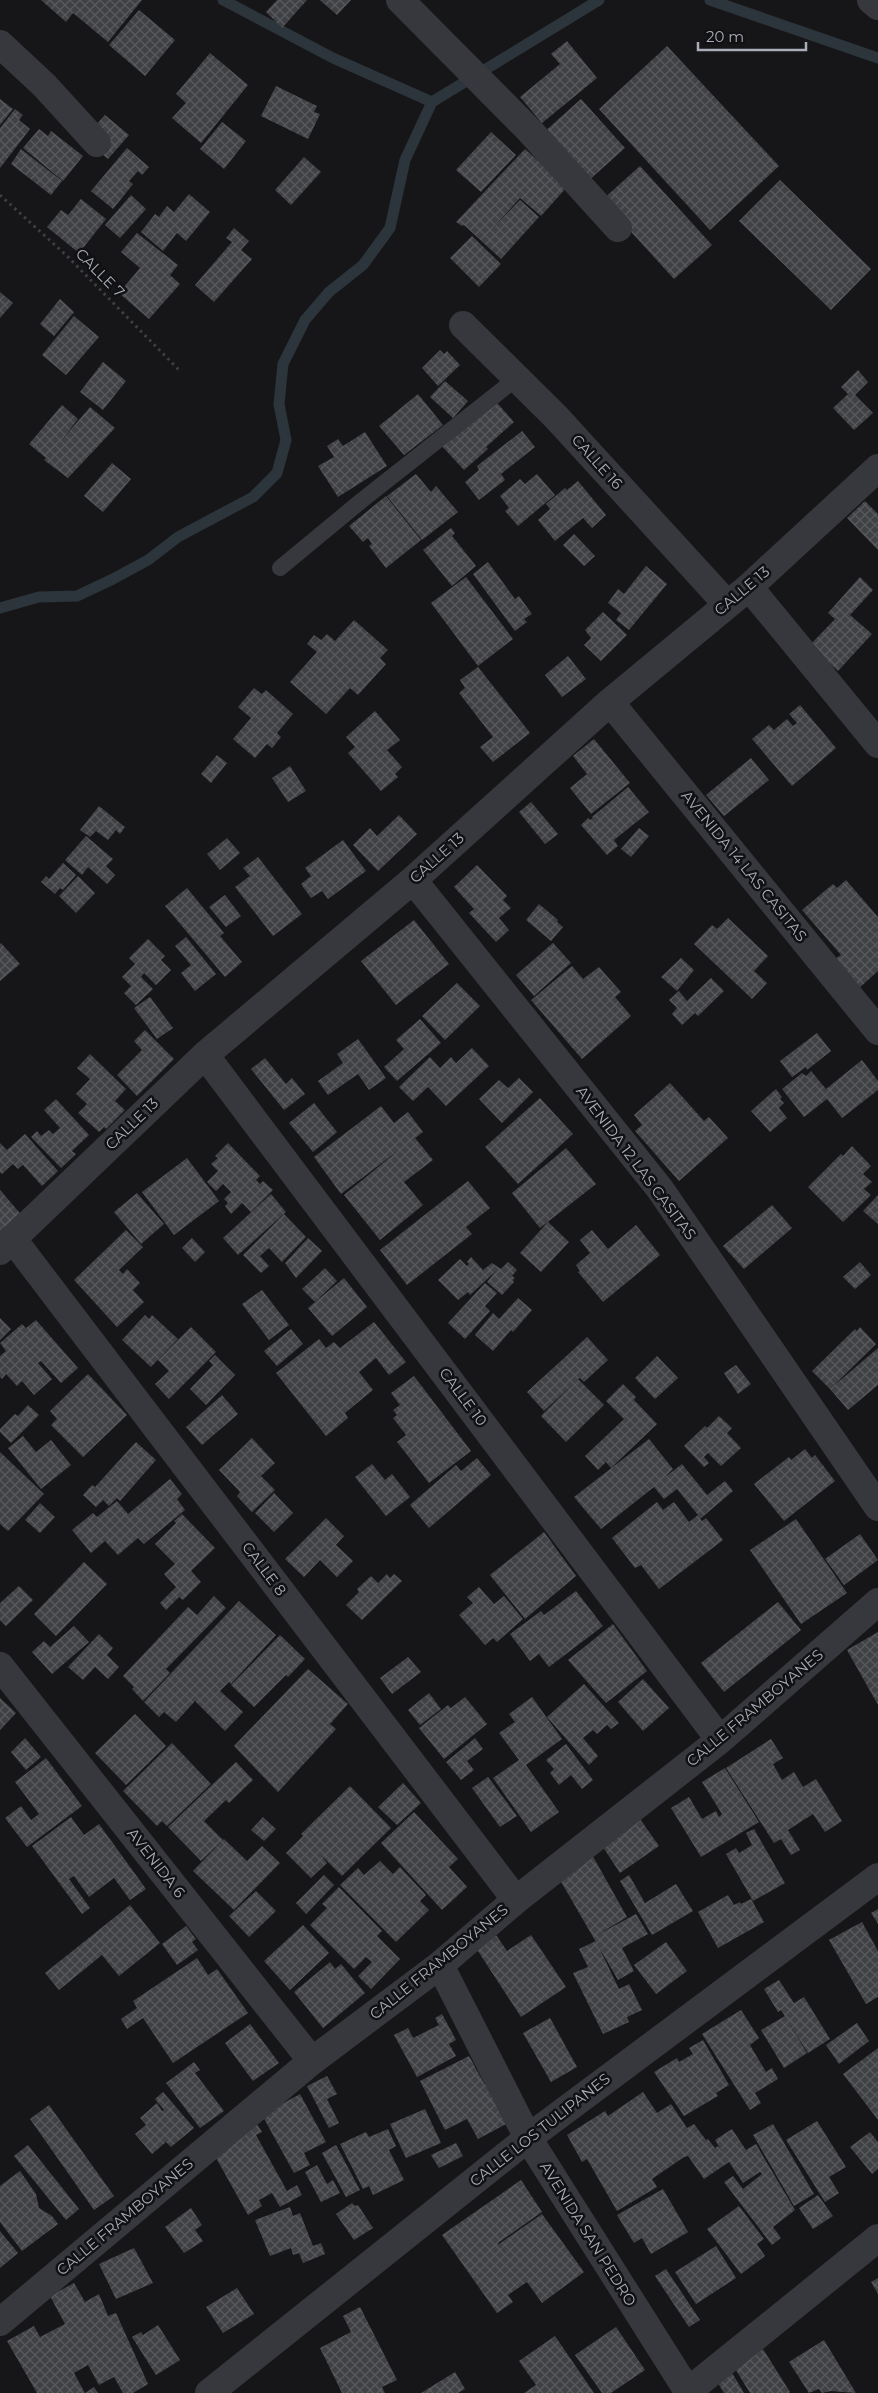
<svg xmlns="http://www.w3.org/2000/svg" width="878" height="2393" font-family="Montserrat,sans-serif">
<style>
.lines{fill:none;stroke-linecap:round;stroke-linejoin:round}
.stream{stroke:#2c353c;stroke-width:11}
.building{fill:url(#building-cross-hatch)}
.path{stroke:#3d3f44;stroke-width:3;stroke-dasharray:2.5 4;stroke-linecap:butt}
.lane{stroke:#37383d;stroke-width:16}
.street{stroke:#37383d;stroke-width:28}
.labels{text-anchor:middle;stroke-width:5;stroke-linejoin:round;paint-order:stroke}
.street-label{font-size:15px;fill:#a8adb8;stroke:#111113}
</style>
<defs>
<pattern id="building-cross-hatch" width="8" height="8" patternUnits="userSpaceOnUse" patternTransform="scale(1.25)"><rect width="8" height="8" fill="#404145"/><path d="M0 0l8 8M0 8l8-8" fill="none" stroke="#595a5e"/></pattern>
</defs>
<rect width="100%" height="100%" fill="#161618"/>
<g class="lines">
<path class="stream" d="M223 0 333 58 432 102
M710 0 878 58
M0 608 39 597 77 596 113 579 148 560 178 537 253 497 277 473 286 440 279 404 283 364 305 320 329 292 363 265 390 228 405 160 432 102 599 0"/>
</g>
<path class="building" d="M41 0H142L108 42 73 13 66 22Z
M277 0H307L282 28 266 12Z
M320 0H351L337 15Z
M139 10 175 40 145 76 109 45Z
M567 41 597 78 542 123 520 97 560 64 551 54Z
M667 46 779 166 710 230 599 109Z
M210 53 248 85 201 143 172 118 186 103 176 94Z
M276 86 317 106 314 112 320 114 308 139 261 116Z
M0 99 13 109 0 125Z
M581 99 625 148 587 182 543 133Z
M15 109 23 115 19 120 30 129 0 168V128Z
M105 115 129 135 108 159 96 149 95 126Z
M222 122 246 141 224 169 200 149Z
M39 129 48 136 51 131 83 156 63 181 23 148Z
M491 132 516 155 481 192 456 170Z
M127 148 149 167 142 175 138 171 129 181 133 184 113 209 91 191Z
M21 149 62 181 51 195 11 164Z
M525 149 567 187 541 216 520 198 488 233 520 200 539 217 501 259 464 225 462 226 456 222Z
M304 157 321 172 291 205 275 190Z
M640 166 712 245 674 279 602 200Z
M780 180 871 269 831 310 739 221Z
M189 194 210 212 186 241 177 233 163 251 141 232 155 214 159 217 167 206 174 212Z
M131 195 146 209 120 238 105 225Z
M81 199 106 219 79 253 47 227 61 210 68 215Z
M234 228 249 241 241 250 252 259 214 302 195 285 232 242 226 238Z
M137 233 178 265 170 275 180 284 149 319 119 293 140 268 121 252Z
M472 236 501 264 479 287 450 258Z
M0 292 13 303 0 318Z
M60 299 74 312 54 336 40 324Z
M74 316 99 337 66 375 42 355Z
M440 350 444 354 447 351 460 365 438 386 422 368Z
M103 362 126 381 103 410 80 392Z
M858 370 868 382 855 395 873 413 854 430 833 408 848 394 841 387Z
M445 381 468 401 453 418 430 397Z
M418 394 443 425 404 455 379 426Z
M493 398 514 422 486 447 488 449 464 470 439 443Z
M62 405 78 419 61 441 90 407 115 428 68 478 44 460 46 458 29 444Z
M522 431 535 447 501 474 505 480 479 500 465 482 479 470 477 466Z
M365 432 387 466 338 497 318 466 334 457 327 446 338 439 343 446Z
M112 463 131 479 103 512 84 496Z
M416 474 431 492 436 486 458 512 422 540 387 496Z
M537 474 555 495 518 526 505 511 509 508 500 496 520 479 525 484Z
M578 481 606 515 592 528 583 518 555 541 538 520 550 509 546 504 565 488 567 490Z
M386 496 421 540 386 568 369 546 372 544 368 538 363 542 349 526Z
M865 501 878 514V550L847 518Z
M451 528 455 533 452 536 476 566 452 586 423 550Z
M574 534 595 556 584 566 563 545Z
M488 562 515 599 519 596 532 614 524 619 527 622 515 631 473 574Z
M646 566 667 584 629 630 616 620 621 613 608 603 618 589 624 594Z
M466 577 513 639 478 666 431 603Z
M860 577 873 590 850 615 872 634 838 671 810 645 835 619 828 613Z
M603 612 627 635 601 661 584 645 591 638 585 630Z
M354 620 388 650 380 658 386 664 358 695 350 688 326 714 290 682 317 652 307 644 314 635 321 640 327 634 335 641Z
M568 656 586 679 562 697 545 675Z
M478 667 530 733 493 762 480 747 493 737 459 693 465 688 460 680Z
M254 688 262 694 266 690 293 714 277 733 281 737 272 748 267 744 255 758 233 739 251 718 238 707Z
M800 705 836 748 792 786 752 739 769 725 774 730 787 719 793 726 797 723 789 714Z
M375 711 400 740 387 750 402 767 395 774 398 777 381 791 348 753 355 747 346 737Z
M594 739 630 783 591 814 570 788 587 774 573 756Z
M217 755 227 763 211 783 201 774Z
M751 758 769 780 724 816 706 795Z
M290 766 306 791 288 802 272 778Z
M628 787 649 812 614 840 618 846 607 855 581 825 588 818 590 820 593 818 592 817Z
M531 802 558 834 545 844 519 812Z
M99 806 125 827 120 834 116 830 108 840 96 831 90 837 80 830Z
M399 815 417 834 378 871 353 845 370 828 377 836Z
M639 828 649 836 631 857 621 849Z
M86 836 113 859 106 866 115 875 107 884 88 867 82 875 65 860Z
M227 838 240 853 220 870 207 854Z
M343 840 366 871 328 899 322 891 311 898 301 884 311 876 305 868Z
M258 857 302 914 273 936 235 887 250 876 243 868Z
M63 863 76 875 63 890 60 888 55 894 41 882 46 876 49 879Z
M477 865 507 896 503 900 511 908 499 918 509 930 496 942 469 913 474 909 454 887Z
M78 876 95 893 76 913 59 896Z
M846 880 878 917V971L857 990 832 961 841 955 802 910 833 884 837 888Z
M187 888 224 933 220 936 242 962 225 977 165 906Z
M225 895 241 916 226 927 209 907Z
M539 904 558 920 557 922 563 927 551 941 526 920Z
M728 918 768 956 754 971 767 983 752 999 694 944 712 925 717 929Z
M414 920 449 964 396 1005 361 961Z
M186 937 216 974 195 991 181 973 191 965 175 946Z
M148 939 165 956 161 960 171 970 156 985 144 973 141 977 153 989 136 1005 124 993 131 986 122 977 135 964 129 958Z
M1 943 20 964 0 981V944Z
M553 943 571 963 534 996 516 975Z
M681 958 694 970 677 991 661 977Z
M572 966 583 979 599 967 621 992 615 997 631 1016 582 1059 531 1000Z
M711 978 724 991 698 1016 695 1013 682 1025 672 1014 677 1008 669 1000 679 991 687 1001Z
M457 983 480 1006 445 1040 422 1016Z
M150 997 173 1028 157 1039 134 1008Z
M420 1019 441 1043 397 1081 384 1067 404 1049 396 1040Z
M145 1030 174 1059 137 1096 117 1075 142 1050 134 1041Z
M817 1033 831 1051 807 1070 806 1067 792 1077 780 1061Z
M358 1039 386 1078 369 1090 358 1074 328 1095 318 1081 343 1063 337 1054Z
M472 1048 489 1066 446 1106 428 1087 413 1101 399 1087 430 1057 440 1068 451 1057 456 1063Z
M90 1054 126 1089 115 1101 125 1110 106 1129 104 1127 99 1132 78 1113 87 1104 76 1094 90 1079 77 1068Z
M265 1058 286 1084 292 1078 305 1094 284 1110 251 1069Z
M862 1060 878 1081V1090L842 1118 827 1099 804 1117 782 1089 802 1073 806 1076 811 1071 826 1089Z
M519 1078 533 1092 502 1123 479 1099 499 1080 508 1088Z
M670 1083 704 1121 709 1117 728 1138 679 1181 635 1131 642 1125 634 1115Z
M776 1089 782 1097 780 1099 784 1103 779 1108 787 1118 770 1132 751 1111Z
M540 1098 573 1134 518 1184 485 1147Z
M56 1099 89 1135 72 1151 76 1154 61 1168 31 1137 37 1131 41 1136 49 1130 53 1134 60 1128 44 1110Z
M314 1103 337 1132 313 1152 289 1123Z
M381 1106 394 1123 408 1112 423 1132 415 1138 433 1160 404 1182 423 1205 380 1240 344 1195 399 1150 341 1194 314 1157Z
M25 1134 58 1171 42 1186 23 1165 18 1169 13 1164 2 1174 0 1172V1143L7 1150Z
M228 1143 260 1176 256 1180 260 1184 263 1181 273 1190 251 1212 242 1203 231 1214 225 1206 228 1203 224 1199 231 1192 223 1184 216 1191 207 1182 218 1171 211 1164 218 1158 215 1156Z
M852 1146 871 1166 863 1174 872 1182 864 1189 871 1195 843 1222 808 1187 841 1154 843 1156Z
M566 1148 596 1184 540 1228 512 1193Z
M187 1158 219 1201 174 1235 142 1192Z
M468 1181 490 1208 466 1227 472 1234 407 1285 380 1250Z
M0 1190 25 1219 0 1241Z
M137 1193 164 1224 141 1244 114 1212Z
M271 1194 286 1212 238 1255 223 1238Z
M878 1195V1224L863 1211Z
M772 1205 792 1228 744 1269 723 1246Z
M284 1214 306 1237 282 1262 269 1248 260 1256 269 1266 261 1273 243 1255Z
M548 1222 569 1242 541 1272 520 1253Z
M636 1225 660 1255 603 1302 578 1272 580 1271 576 1265 590 1253 580 1240 592 1230 608 1249Z
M126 1230 143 1247 119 1270 123 1274 127 1269 140 1283 133 1290 144 1302 117 1327 74 1280Z
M192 1238 205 1252 195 1262 182 1248Z
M308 1238 322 1251 296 1278 285 1263Z
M471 1257 483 1270 492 1263 501 1269 508 1262 517 1270 512 1276 515 1278 513 1280 514 1282 502 1295 487 1282 496 1271 470 1295 468 1292 458 1300 438 1280 460 1259 467 1266 469 1264 467 1262Z
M860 1262 871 1275 855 1289 843 1277Z
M325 1268 337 1281 315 1302 302 1289Z
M344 1278 367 1307 332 1336 308 1308Z
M485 1283 497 1293 485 1306 490 1311 465 1339 448 1323Z
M262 1290 289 1325 269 1340 242 1304Z
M518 1298 532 1310 513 1332 511 1330 493 1351 475 1335 493 1313 499 1319Z
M145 1315 149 1319 152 1315 178 1339 151 1367 122 1340Z
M0 1318 11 1329 0 1340Z
M36 1320 78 1368 61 1383 41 1361 38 1363 52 1379 34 1395 22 1381 17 1386 6 1374 2 1379 0 1377V1356L6 1351 0 1343 22 1324 26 1328Z
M374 1322 406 1362 389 1375 376 1358 359 1372 373 1390 345 1413 348 1418 326 1436 276 1373 319 1339 326 1348 334 1342 340 1348Z
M191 1327 216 1352 169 1399 155 1384 169 1371 158 1360Z
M860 1327 876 1344 830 1389 812 1371 855 1329 857 1331Z
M291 1329 303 1344 277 1366 264 1351Z
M587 1337 608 1360 584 1382 580 1378 578 1379 604 1405 566 1442 541 1416 572 1385 544 1411 527 1392Z
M878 1348V1385L848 1410 830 1389Z
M215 1355 235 1375 206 1405 190 1389 213 1365 209 1361Z
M657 1356 678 1378 655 1399 635 1378Z
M736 1365 751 1384 738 1394 724 1373Z
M88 1374 127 1415 83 1457 51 1425 57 1419 50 1411Z
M414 1376 471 1451 429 1483 397 1442 406 1435 393 1418 397 1415 393 1410 400 1405 391 1393Z
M623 1384 636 1397 634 1400 657 1424 611 1468 606 1462 598 1470 585 1456 624 1419 606 1401Z
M222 1395 238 1414 202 1445 186 1427Z
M28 1405 39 1415 11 1443 0 1432V1429L15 1414 18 1416Z
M719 1416 732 1428 727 1433 741 1448 721 1466 708 1453 704 1457 709 1463 704 1467 684 1446 705 1426 707 1428Z
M23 1436 36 1452 51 1440 71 1465 41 1489 8 1448Z
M252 1438 275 1463 261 1476 275 1490 252 1512 237 1496 240 1492 219 1470Z
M649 1439 673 1469 665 1477 682 1464 707 1495 725 1481 733 1491 700 1519 702 1521 706 1518 723 1540 659 1589 641 1565 635 1568 612 1538 657 1502 663 1510 674 1502 689 1522 698 1515 677 1489 664 1499 654 1487 601 1529 574 1497Z
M136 1442 156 1460 120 1501 117 1498 109 1506 103 1500 96 1507 83 1495 92 1485 95 1487Z
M805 1449 812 1458 815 1455 835 1481 784 1521 754 1484 789 1457 791 1460Z
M0 1452 44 1494 8 1531 0 1524Z
M477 1458 491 1475 429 1528 410 1505 456 1465 461 1471Z
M372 1464 385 1480 392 1474 410 1497 386 1516 355 1477Z
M170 1479 182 1494 177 1499 185 1510 144 1544 138 1538 118 1555 105 1541 91 1553 72 1530 93 1513 97 1517 117 1501 128 1514Z
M274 1493 293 1513 274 1532 255 1513Z
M40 1503 55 1517 40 1533 25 1520Z
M182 1514 215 1548 191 1571 201 1582 183 1600 179 1597 166 1610 160 1603 176 1587 164 1574 175 1564 155 1544 176 1523 174 1521Z
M326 1518 344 1536 336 1545 353 1561 337 1577 320 1560 304 1577 285 1559Z
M796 1519 847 1593 801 1624 750 1550Z
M544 1532 576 1576 525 1619 490 1575Z
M860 1534 878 1560 844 1585 825 1559Z
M84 1562 107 1584 56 1636 34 1614Z
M387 1574 390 1578 394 1574 402 1581 362 1620 346 1605 359 1592 357 1589 371 1576 378 1583Z
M19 1586 33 1600 6 1626 0 1620V1603Z
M479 1587 494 1604 504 1596 523 1619 497 1642 493 1638 485 1645 459 1615 473 1603 467 1597Z
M576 1591 603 1626 549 1667 539 1654 530 1661 510 1634 541 1611 544 1615Z
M214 1596 226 1608 166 1669 170 1673 143 1701 132 1689 134 1687 123 1676 188 1607 197 1615Z
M239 1601 276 1635 231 1684 229 1682 220 1691 243 1712 225 1731 195 1701 176 1722 164 1712 159 1717 144 1702Z
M778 1602 801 1630 724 1692 701 1663Z
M613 1624 647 1671 606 1703 568 1660Z
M74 1626 89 1642 52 1674 32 1652 44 1641 50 1647Z
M878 1632V1705L847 1650Z
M99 1634 113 1648 107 1655 119 1667 108 1679 95 1667 83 1680 68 1667Z
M280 1635 305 1659 288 1677 286 1675 254 1707 231 1685Z
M408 1657 421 1672 392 1694 380 1678Z
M308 1669 348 1704 330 1724 336 1729 278 1792 234 1746Z
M643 1679 669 1708 643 1731 618 1702Z
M584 1684 619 1723 611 1729 607 1725 597 1734 593 1730 583 1738 598 1756 589 1765 547 1717Z
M429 1693 441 1709 420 1725 408 1710Z
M465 1697 487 1724 444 1759 419 1728 448 1705 451 1708Z
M532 1697 562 1739 526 1765 559 1812 531 1832 493 1778 519 1760 499 1733 515 1722 509 1714Z
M0 1698 16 1713 0 1730Z
M135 1714 166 1746 126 1785 95 1753Z
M25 1738 41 1757 26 1770 11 1752Z
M475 1738 483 1749 467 1761 474 1770 461 1780 446 1762Z
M771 1739 783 1758 773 1764 782 1780 794 1772 803 1787 816 1779 842 1821 825 1832 813 1814 788 1830 800 1850 791 1855 781 1839 774 1843 726 1768Z
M172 1743 211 1784 167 1826 162 1821 157 1826 123 1791Z
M566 1744 593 1780 582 1789 571 1775 559 1785 550 1773 554 1769 546 1760Z
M46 1758 82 1806 27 1847 5 1818 21 1806 31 1820 39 1814 15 1782Z
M236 1762 253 1780 229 1803 226 1800 204 1821 223 1840 201 1861 168 1827Z
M725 1768 759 1822 701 1857 671 1808 689 1797 702 1819 716 1811 719 1817 722 1814 702 1782Z
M488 1777 517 1816 500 1827 472 1788Z
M403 1783 421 1803 397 1825 378 1807Z
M350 1786 391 1828 342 1876 321 1855 327 1863 311 1878 286 1853 303 1836 301 1834Z
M414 1812 458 1859 449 1867 467 1887 442 1910 381 1843Z
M635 1812 659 1846 620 1873 597 1838Z
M71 1817 84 1835 99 1824 146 1889 130 1900 114 1878 89 1897 74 1876 69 1879 90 1908 82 1914 32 1846Z
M263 1817 276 1829 264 1841 251 1830Z
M754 1829 785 1883 753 1901 726 1854 736 1848 739 1853 752 1845 746 1833Z
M224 1839 247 1861 262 1846 280 1863 234 1910 193 1871Z
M591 1853 627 1917 597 1935 636 1914 648 1934 622 1948 634 1971 618 1980 556 1873Z
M380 1861 393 1874 400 1867 426 1895 420 1901 429 1910 396 1942 340 1885 358 1868 364 1875Z
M324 1875 334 1885 306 1914 296 1903Z
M629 1875 645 1903 676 1884 693 1911 652 1935 620 1881Z
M339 1887 382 1931 377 1936 400 1959 371 1989 358 1976 372 1962 366 1957 354 1969 310 1925 327 1908 322 1904Z
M256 1891 276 1911 249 1937 229 1916Z
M728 1895 734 1905 740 1902 741 1904 751 1899 764 1922 718 1948 698 1912Z
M130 1905 160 1943 119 1976 102 1955 59 1990 45 1973Z
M878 1909V1924L871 1913Z
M862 1922 878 1951V1997L866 2004 829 1940Z
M303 1925 329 1953 290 1990 264 1961Z
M186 1926 196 1939 192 1942 198 1950 177 1965 162 1944Z
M496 1935 507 1951 531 1935 566 1987 521 2017 476 1948Z
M596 1941 619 1989 629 1984 642 2010 627 2017 629 2022 603 2034 573 1973 588 1967 579 1949Z
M666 1942 687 1971 656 1994 634 1965Z
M197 1958 208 1975 217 1969 248 2013 173 2063 143 2018 127 2029 121 2019 137 2008 133 2001Z
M330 1962 335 1969 341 1964 365 1993 323 2028 294 1992Z
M779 1980 794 2003 804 1997 830 2039 808 2053 781 2010 778 2012 764 1989Z
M741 2010 759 2038 750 2045 766 2072 772 2068 778 2079 755 2093 761 2103 750 2110 702 2034Z
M442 2014 456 2040 449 2044 456 2056 417 2077 394 2035 408 2028 413 2038 439 2025 435 2018Z
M785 2016 807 2053 784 2068 761 2030Z
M550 2018 577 2067 551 2082 523 2033Z
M857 2023 869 2041 839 2064 826 2045Z
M250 2024 279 2063 253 2081 225 2043Z
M703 2040 729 2085 716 2093 718 2096 684 2116 654 2072 677 2058 679 2062 693 2054 689 2048Z
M878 2048V2120L843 2074Z
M469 2056 485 2085 490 2083 510 2122 478 2139 467 2119 445 2130 420 2081Z
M194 2062 200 2070 195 2073 224 2111 200 2128 166 2083Z
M327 2076 337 2094 327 2099 339 2123 329 2128 307 2086Z
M163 2092 194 2128 171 2147 166 2142 152 2154 135 2134 146 2125 140 2118 157 2103 162 2111 164 2110 155 2099Z
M643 2092 657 2113 671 2104 687 2128 694 2124 706 2140 708 2139 715 2148 718 2146 723 2153 715 2140 732 2129 746 2150 756 2144 795 2210 773 2227 781 2238 772 2245 724 2182 733 2176 743 2189 762 2174 760 2172 743 2183 729 2162 704 2179 688 2156 684 2157 652 2179 657 2187 617 2211 587 2159 582 2162 567 2135 605 2111 608 2116Z
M300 2094 326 2142 304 2153 310 2165 294 2173 262 2115Z
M49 2105 114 2196 94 2210 30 2119Z
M425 2109 441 2143 406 2158 390 2124Z
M817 2121 846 2167 829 2177 839 2193 825 2202 786 2140Z
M257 2124 262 2132 256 2135 287 2191 297 2185 302 2195 280 2207 272 2193 259 2200 262 2206 248 2215 211 2149Z
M773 2124 814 2194 794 2206 753 2135Z
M388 2129 396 2146 389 2150 404 2180 373 2195 369 2186 363 2189 340 2144 366 2132 369 2137Z
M870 2132 878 2142V2169L872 2174 850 2147Z
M456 2143 463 2156 439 2168 431 2155Z
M28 2145 79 2209 66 2220 14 2156Z
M336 2145 360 2190 346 2197 322 2153Z
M317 2165 327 2184 333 2180 340 2193 321 2202 305 2172Z
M20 2171 36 2194 39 2208 52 2216 58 2224 22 2251 0 2222V2186Z
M521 2180 542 2212 498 2243 511 2261 499 2244 542 2214 584 2272 542 2303 527 2282 508 2295 513 2302 497 2313 442 2235Z
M663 2189 688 2232 651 2254 642 2238 634 2243 617 2215Z
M818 2195 833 2216 813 2229 799 2208Z
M352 2203 355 2206 358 2205 373 2228 354 2240 336 2214Z
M739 2206 764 2239 757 2244 765 2256 741 2274 707 2229Z
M290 2207 293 2216 300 2213 313 2246 321 2243 325 2254 303 2263 299 2253 293 2255 291 2248 270 2256 255 2220Z
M191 2208 202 2225 195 2230 203 2241 184 2253 165 2227Z
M0 2231 18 2253 0 2268Z
M716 2246 736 2278 696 2304 675 2272Z
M134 2248 153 2283 116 2299 99 2264Z
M666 2269 700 2320 689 2327 655 2276Z
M878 2278V2294L871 2282Z
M74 2283 85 2302 99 2294 108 2316 116 2313 148 2384 133 2393H123L114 2377 99 2385 88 2365 74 2373 85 2393 94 2387 98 2393H37L7 2341 34 2326 40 2337 65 2324 50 2296Z
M237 2288 254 2314 223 2333 206 2307Z
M360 2307 397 2380 382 2387 385 2393H342L320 2348 351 2332 343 2316Z
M158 2325 180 2360 156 2375 132 2337 141 2332 143 2335Z
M616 2327 645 2370 611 2393H602L575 2355Z
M555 2336 594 2393H524L536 2385 519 2361Z
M824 2340 856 2393 831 2391 822 2393 819 2389 809 2393 789 2362Z
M763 2349 790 2392 789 2393H750L734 2367Z
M731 2371 744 2393H724L716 2380Z
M455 2372 465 2389 458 2393H421Z"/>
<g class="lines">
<path class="path" d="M0 195 67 256 180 371"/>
<path class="lane" d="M280 568 361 501 517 378"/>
<path class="street" d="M400 0 529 130 618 228
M871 0 878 6
M0 44 44 85 97 143
M463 325 556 417 727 604
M749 587 878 744
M610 702 878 1031
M413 880 660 1189 878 1507
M205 1055 720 1740
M12 1238 516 1900
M0 1251 205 1055 413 880 610 702 749 587 878 468
M0 1666 312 2061
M440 1965 528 2138 689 2393
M0 2322 312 2061 440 1965 516 1900 720 1740 878 1602
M209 2393 528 2138 878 1877
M686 2393 878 2238"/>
</g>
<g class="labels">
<g class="street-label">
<text transform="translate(100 273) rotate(45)" y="5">CALLE 7</text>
<text transform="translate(597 462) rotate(48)" y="5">CALLE 16</text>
<text transform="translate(742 591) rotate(-40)" y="5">CALLE 13</text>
<text transform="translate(437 858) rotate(-42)" y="5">CALLE 13</text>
<text transform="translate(744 866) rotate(51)" y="5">AVENIDA 14 LAS CASITAS</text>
<text transform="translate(132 1124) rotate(-44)" y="5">CALLE 13</text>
<text transform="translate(636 1163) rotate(53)" y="5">AVENIDA 12 LAS CASITAS</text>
<text transform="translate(463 1397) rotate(53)" y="5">CALLE 10</text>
<text transform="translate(264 1569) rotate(53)" y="5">CALLE 8</text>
<text transform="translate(755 1708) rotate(-40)" y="5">CALLE FRAMBOYANES</text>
<text transform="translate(156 1863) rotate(52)" y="5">AVENIDA 6</text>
<text transform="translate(439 1962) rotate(-39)" y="5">CALLE FRAMBOYANES</text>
<text transform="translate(540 2130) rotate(-38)" y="5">CALLE LOS TULIPANES</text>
<text transform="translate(125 2217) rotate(-40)" y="5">CALLE FRAMBOYANES</text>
<text transform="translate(588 2234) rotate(58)" y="5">AVENIDA SAN PEDRO</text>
</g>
</g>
<path d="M698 42v8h108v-8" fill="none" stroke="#a8adb8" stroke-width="2.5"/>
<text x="706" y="42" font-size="15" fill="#a8adb8" stroke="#111113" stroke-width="4" paint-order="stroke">20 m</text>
</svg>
